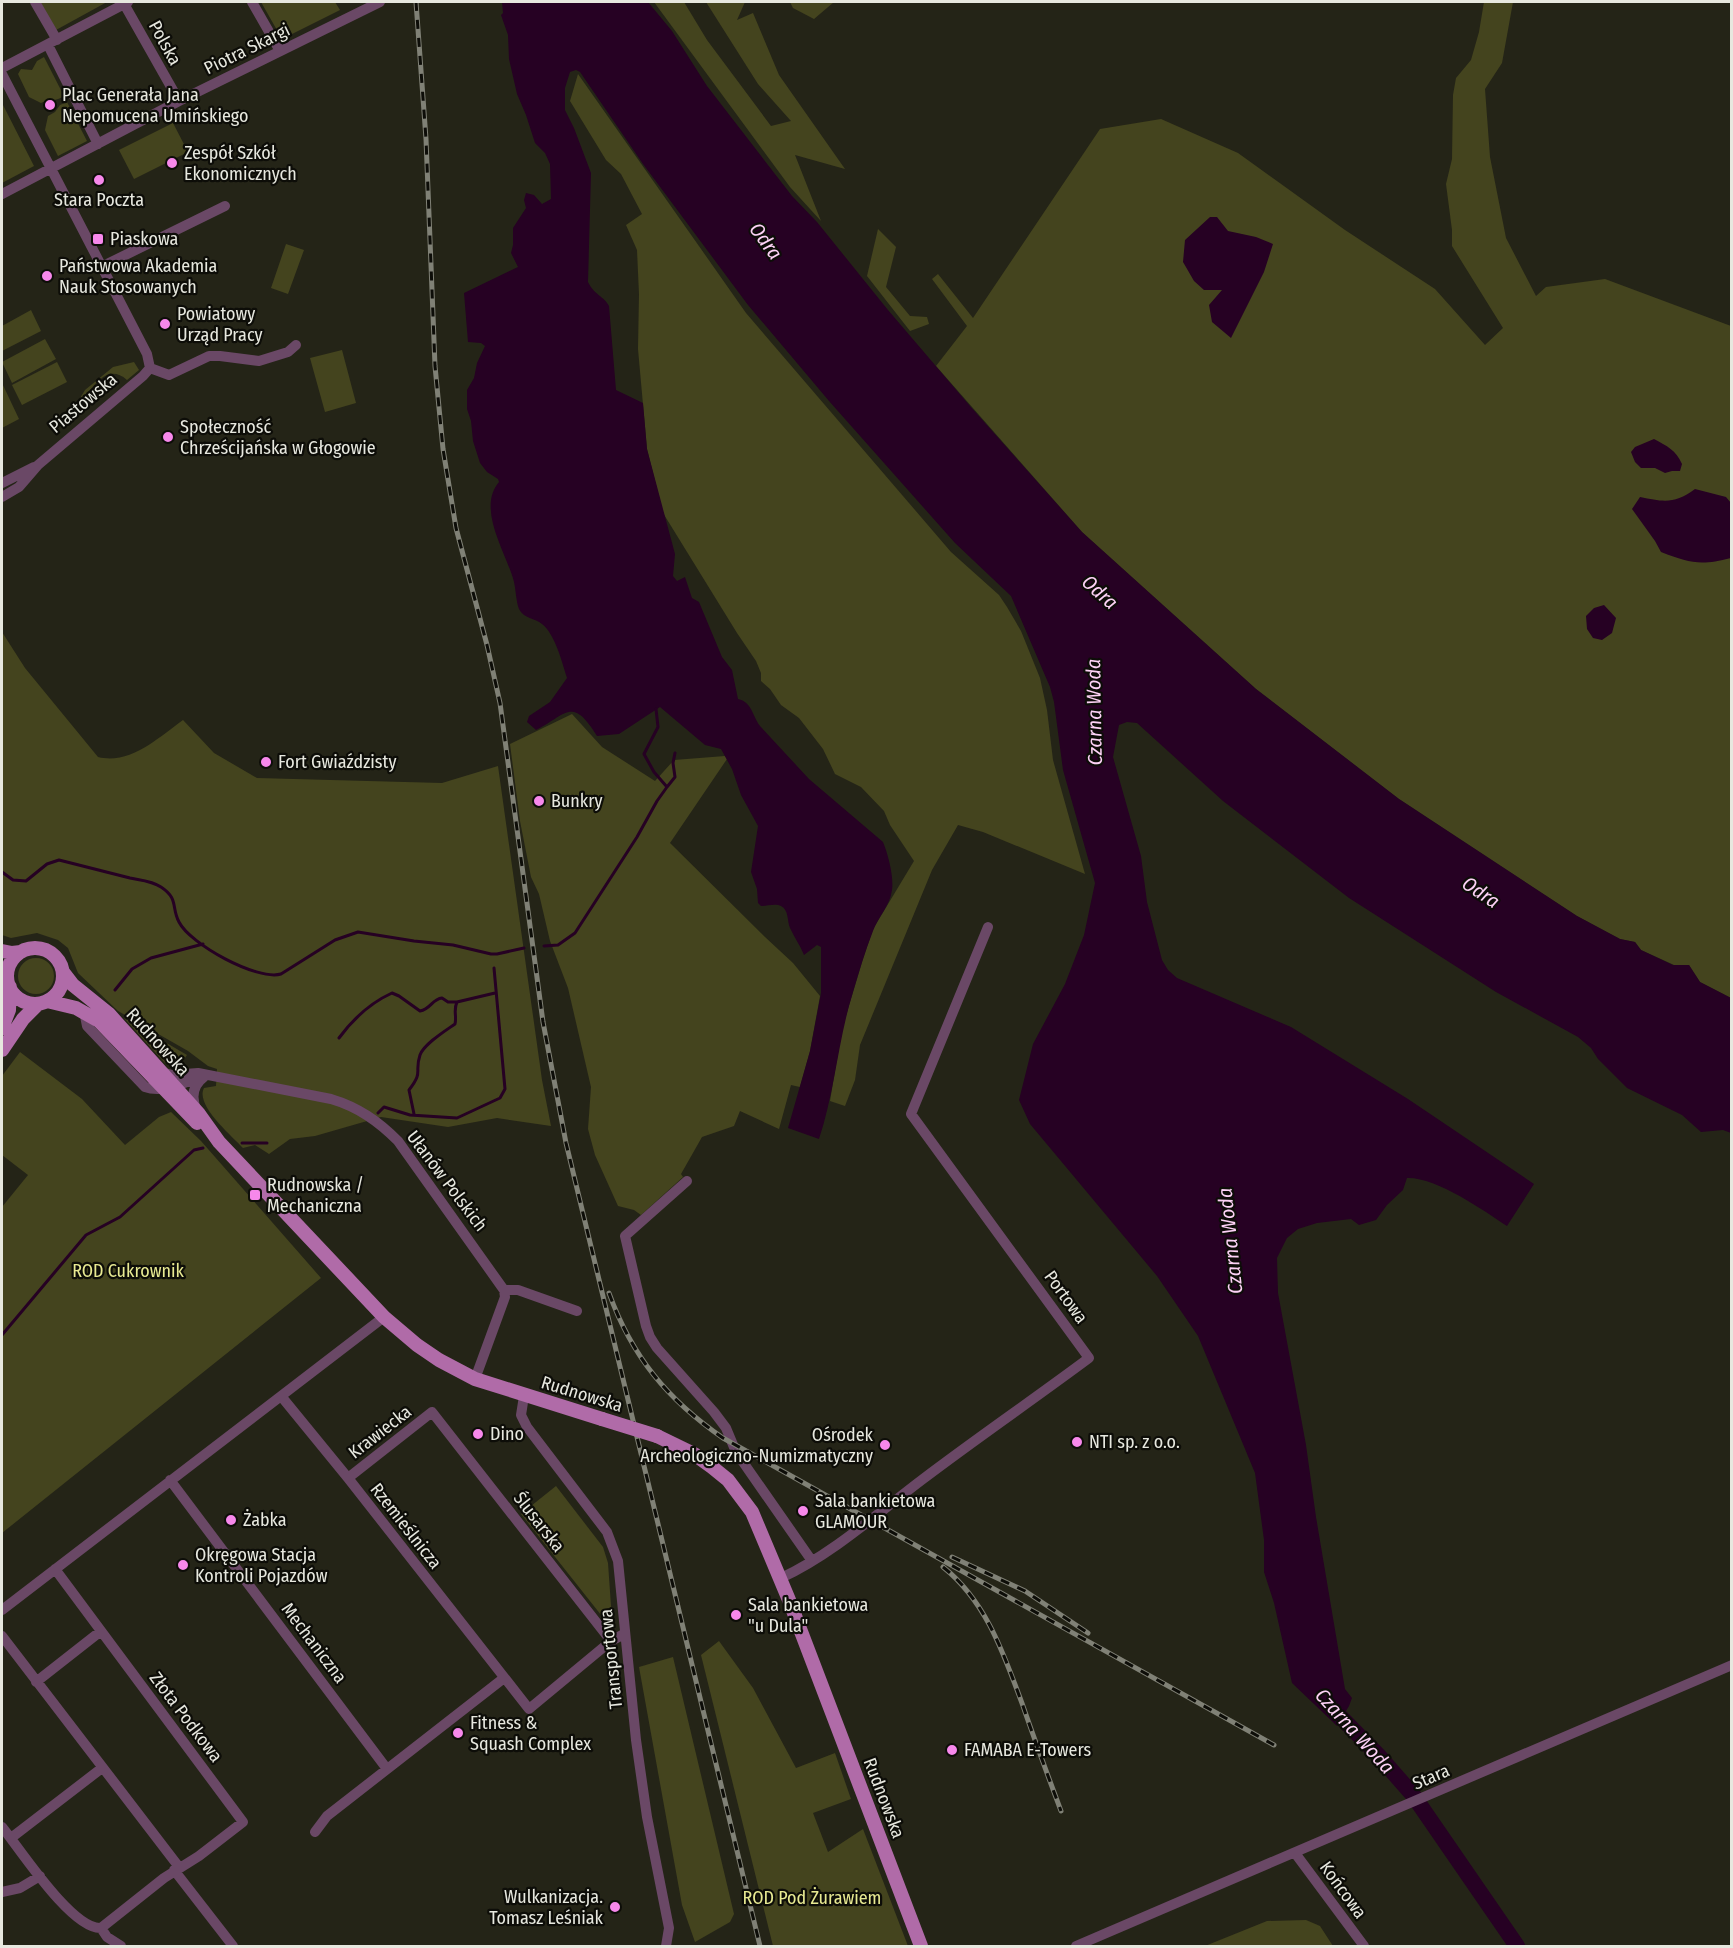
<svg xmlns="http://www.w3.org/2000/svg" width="1733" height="1948" font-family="'Fira Sans Condensed',sans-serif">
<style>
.green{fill:#44441e}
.water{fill:#260123}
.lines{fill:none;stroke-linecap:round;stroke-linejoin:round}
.stream{stroke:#260123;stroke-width:3}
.river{stroke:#260123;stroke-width:16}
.minor{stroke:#6a4866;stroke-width:10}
.major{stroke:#b06ba8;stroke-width:14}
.rail-casing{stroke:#808176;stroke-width:5}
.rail{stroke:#0d0d08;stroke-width:3;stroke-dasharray:9;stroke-linecap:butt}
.major-bridge{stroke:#b06ba8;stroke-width:14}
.poi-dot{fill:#f788eb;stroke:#0d0d08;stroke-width:2}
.labels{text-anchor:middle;stroke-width:4.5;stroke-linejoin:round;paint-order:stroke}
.street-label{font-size:18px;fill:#e7e8df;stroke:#0d0d08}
.poi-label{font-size:18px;fill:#e7e8df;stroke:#0d0d08;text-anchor:start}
.park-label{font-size:18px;fill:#e8ea92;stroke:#0d0d08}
.water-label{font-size:20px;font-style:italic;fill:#fdd2f6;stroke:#0d0d08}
</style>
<rect width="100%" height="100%" fill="#242417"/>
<path class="green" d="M39 2H107L56 30Z
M261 2H335L340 10 282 39Z
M654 2H684L707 40 771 126 791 121 758 84 706 2H745L737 20 753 13 779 75 845 169 795 155 821 221 790 187Z
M790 2H834L814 19 793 8Z
M1484 2H1513L1502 63 1485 89 1490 157 1506 238 1536 296 1546 287 1605 279 1731 326V998L1700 982 1689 965H1674L1641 950 1635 942 1620 939 1577 916 1399 799 1256 689 1082 532 936 366 967 326 932 279 938 274 973 318 1100 129 1161 119 1238 153 1345 230 1435 289 1485 345 1503 328 1452 246V230L1446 184 1452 159 1453 95 1456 78 1471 60 1479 32Z
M44 57 64 96C56 102 49 99 41 103L29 97 18 74 21 69 32 70 37 61Z
M578 74 746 313 951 552 999 595 1007 607 1021 631 1040 678 1047 710 1053 760 1085 874 983 832 958 825 932 870 860 1045 855 1080 845 1106 830 1101 842 1029 863 959 873 929 914 861 890 825 884 811 861 787 835 774 823 749 799 718 781 705 770 689 761 681V673L756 661 737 633 663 513 647 449 638 349 639 294 637 250 626 225 642 214 621 174 606 160 570 101Z
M67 102 87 141 58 156 45 130 48 116 55 112 60 105Z
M2 103 34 166 2 183Z
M173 123 188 152 134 179 119 150Z
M878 229 896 247 886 287 910 316 927 317 929 324 910 331 867 276Z
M286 244 304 250 288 294 271 288Z
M31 310 41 331 2 351V326Z
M45 339 56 359 12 383 2 362Z
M342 350 356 403 325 412 310 358Z
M57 362 67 382 22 405 12 385Z
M134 362 139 370 127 380C105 361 92 391 78 404L77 403 85 390 113 367Z
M2 383 19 419 2 428Z
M2 632 25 668 98 757C130 765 158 738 183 720L214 753 257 778 442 783 498 766 542 1080 551 1126 497 1118 448 1127 381 1117 315 1136 290 1139 269 1154 255 1145 243 1148C231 1135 195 1105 204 1088L216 1086 217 1069 208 1066 188 1051 118 1011 78 973 68 948 58 940 37 933 11 938 2 935Z
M572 714 602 747 655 781 674 760 725 756 727 759 670 843 765 937 793 963 820 996 810 1051 800 1087 791 1085 779 1129 740 1111 734 1126 702 1137 681 1174 683 1177 641 1215 634 1210 618 1206 595 1155 588 1129 591 1087 568 988 550 941 539 894 531 877 520 821 510 744Z
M18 976a18 18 0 1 1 36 0a18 18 0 1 1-36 0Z
M124 1018 187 1055 178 1068 165 1063Z
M20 1052 82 1099 125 1145 159 1117 171 1112 201 1141 321 1278 2 1533V1207L28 1175 2 1155V1076Z
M556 1486 603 1547 608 1563 612 1620H605L521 1514Z
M719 1641 753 1688 796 1768 835 1753 851 1799 813 1813 828 1852 863 1829 908 1946H773L701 1655Z
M673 1657 734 1914 730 1922 695 1942 682 1905 639 1667Z
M1306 1920 1320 1926 1333 1946H1205L1267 1921Z"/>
<path class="water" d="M502 2H648L672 31 707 86 792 196 817 222 888 310 970 406 1082 532 1256 689 1399 799 1577 916 1620 939 1635 942 1641 950 1673 965H1689L1700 982 1731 998V1133L1723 1130 1701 1132 1682 1115 1627 1088 1598 1059 1591 1048 1578 1037 1496 992 1349 898 1223 801 1137 723 1127 722 1119 725 1113 757 1141 856 1147 902 1162 960 1168 970 1177 978 1291 1027 1408 1099 1534 1184 1507 1226C1483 1210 1436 1177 1407 1178L1403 1190 1387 1205 1376 1220 1359 1225 1351 1219 1317 1223 1298 1229 1287 1238 1277 1258 1278 1293 1306 1445 1316 1517 1345 1689 1352 1698 1349 1706 1337 1726 1292 1683 1274 1603 1264 1572V1540L1255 1473 1198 1336 1157 1276 1030 1124 1019 1100 1033 1044 1065 984 1084 935 1095 883 1063 770 1054 702 1050 687 1011 596 955 543 829 401 748 305 643 164 580 72 576 70 570 72 565 88V110L574 128 591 173 588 282C595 296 604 296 609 306L616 390 643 403 647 449 675 554 673 576 677 581 685 577 692 598 699 602 722 657 732 670 738 699C752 702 752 715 760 726L809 779 883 842C888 854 894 877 892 890 890 906 878 917 873 931 865 951 859 972 853 992 838 1040 835 1091 819 1139L788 1128 810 1051 821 993V947L817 945 804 955C800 945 794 937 790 928 787 921 789 910 781 906 776 903 767 906 761 906L758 903 757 889 751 872 758 826 741 795 732 769 721 749 705 745 660 707 619 734 597 736C572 695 566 715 536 730L527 722 529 716 550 702 567 678C562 662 555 634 542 624 535 618 524 619 519 609 516 601 516 591 514 582 507 554 476 509 499 482L498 479 487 472 480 463 473 441 471 421 467 409V390L474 378 477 363 485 346 481 343 468 342 464 293 518 267 511 253 513 245V228L526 208 524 200 526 193 534 195 542 204 551 199 550 164 545 153 535 143 526 115 517 94 509 59 508 35 501 15 503 13Z
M1210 217H1217L1228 231 1256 237 1273 244 1264 272 1231 338 1212 322 1209 305 1222 290H1204L1194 281 1183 262 1185 240Z
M1654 439C1667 446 1676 450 1682 464L1680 471H1672L1665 473 1655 468H1641L1635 462 1631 452 1635 447Z
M1695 489 1726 497 1731 503V558C1700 566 1690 563 1661 552L1655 541 1632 509 1640 497C1664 502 1675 504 1695 489Z
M1604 605 1616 618 1612 633 1602 640 1593 638 1587 629 1586 616 1594 608Z"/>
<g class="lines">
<path class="stream" d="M667 787 675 777 673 763 675 753
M2 872 13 880 26 881 47 864 59 860C83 866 107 872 130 878 140 880 153 881 161 887 179 899 171 907 179 922 190 944 257 981 281 974L335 940 358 932 414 941 453 945 491 954H497L524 948
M544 946 558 945 575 933 637 837 657 801 667 787 654 772 644 754 658 727 656 709
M115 990 132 969 151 958 203 944
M339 1038C353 1019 370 1003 392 993L399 996 420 1011C431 1009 432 999 442 998L448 1002H457
M378 1113 384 1107 410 1115 457 1118 500 1098 505 1089 494 968
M414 1114 409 1090C424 1071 414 1073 420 1055 424 1044 445 1031 455 1024 457 1016 453 1010 457 1002L495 993
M242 1143H267
M2 1335 86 1235 120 1217 194 1150 203 1148"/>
<path class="river" d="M1326 1702 1378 1755 1413 1795 1517 1946"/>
<path class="minor" d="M35 2 57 40
M123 2 179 101
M252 2 280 51
M48 45 98 144
M2 68 128 2
M2 74 147 354 150 368
M2 194 179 101 380 2
M101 267 225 206
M150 368 169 375 209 356H220L259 361 288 352 296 345
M2 483 34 467
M2 497 19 487 38 465 143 376 150 368
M84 1011 87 1026 145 1087C164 1094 187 1081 204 1076
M161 1072 172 1075 198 1073 331 1099C358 1107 378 1121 398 1141L504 1290 505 1297 475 1379
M197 1111C191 1098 192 1086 204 1077
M687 1181 625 1236 646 1326 650 1337 657 1348 714 1412 726 1428 736 1452 812 1561
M504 1290H518L577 1311
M281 1396 348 1478 529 1709 611 1641 624 1634
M524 1396 521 1415 527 1427 607 1532 618 1561 636 1740 647 1817 669 1928 666 1946
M348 1478 432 1412 611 1641
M170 1480 387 1769
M55 1569 243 1822 199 1856 164 1878 101 1928
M781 1578C831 1555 878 1513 923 1479 977 1438 1034 1399 1089 1358L911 1114 988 927
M2 1610 384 1317
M2 1636 179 1867
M36 1682 101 1631
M2 1827C20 1849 72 1930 101 1928
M315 1832 327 1816 504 1678
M11 1838 102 1768
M1295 1853 1364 1946
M174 1870 233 1946
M2 1892 20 1888 40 1876
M101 1928 107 1937 121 1946
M1076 1946 1732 1665"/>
<path class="major" d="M7 976a28 28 0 1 1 56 0a28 28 0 1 1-56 0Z
M2 951 12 953 21 952
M63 972 73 985 109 1014 199 1114 219 1142 384 1317 417 1345 439 1360 475 1379 602 1419
M47 1001 76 1008 99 1021 197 1123
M2 1028 9 1010 10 987
M2 1050 23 1019 38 1004
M657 1436 694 1454 712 1467 728 1480 752 1512 789 1600 921 1946"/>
<defs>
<path id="rail" d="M416 2 426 139 435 366 443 449 456 528 487 645 500 703 543 1022 566 1143 760 1946
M609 1293C632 1357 668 1400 723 1438L1274 1745
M952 1557 1025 1591 1088 1633
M943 1567C987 1602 1004 1655 1023 1706 1035 1741 1048 1776 1061 1811"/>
</defs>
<use href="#rail" class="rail-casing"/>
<use href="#rail" class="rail"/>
<path class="major-bridge" d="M602 1419 657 1436"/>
</g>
<g class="poi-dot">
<circle cx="50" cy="105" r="6"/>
<circle cx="172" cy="163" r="6"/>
<circle cx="99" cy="180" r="6"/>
<rect x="92" y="233" width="12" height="12" rx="3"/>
<circle cx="47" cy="276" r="6"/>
<circle cx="165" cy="324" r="6"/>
<circle cx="168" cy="437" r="6"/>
<circle cx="266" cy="762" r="6"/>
<circle cx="539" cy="801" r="6"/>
<rect x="249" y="1189" width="12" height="12" rx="3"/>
<circle cx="478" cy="1434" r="6"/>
<circle cx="1077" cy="1442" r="6"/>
<circle cx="885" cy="1445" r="6"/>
<circle cx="803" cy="1511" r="6"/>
<circle cx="231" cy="1520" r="6"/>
<circle cx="183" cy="1565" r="6"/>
<circle cx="736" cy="1615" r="6"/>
<circle cx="458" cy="1733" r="6"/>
<circle cx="952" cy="1750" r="6"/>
<circle cx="615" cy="1907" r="6"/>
</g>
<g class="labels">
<g class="street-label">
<text transform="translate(165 43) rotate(61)" y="6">Polska</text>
<text transform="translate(247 49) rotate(-26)" y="6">Piotra Skargi</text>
<text transform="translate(83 403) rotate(-40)" y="6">Piastowska</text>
<text transform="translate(158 1042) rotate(48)" y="6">Rudnowska</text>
<text transform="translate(447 1181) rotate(53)" y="6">Ułanów Polskich</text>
<text transform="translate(1066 1297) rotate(54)" y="6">Portowa</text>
<text transform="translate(582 1394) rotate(17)" y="6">Rudnowska</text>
<text transform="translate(380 1432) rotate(-38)" y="6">Krawiecka</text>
<text transform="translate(539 1522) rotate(52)" y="6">Ślusarska</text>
<text transform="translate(406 1526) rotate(52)" y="6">Rzemieślnicza</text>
<text transform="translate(314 1643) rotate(53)" y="6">Mechaniczna</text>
<text transform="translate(611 1659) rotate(-96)" y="6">Transportowa</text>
<text transform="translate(186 1717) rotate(53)" y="6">Złota Podkowa</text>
<text transform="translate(1431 1777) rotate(-23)" y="6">Stara</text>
<text transform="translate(884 1798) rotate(69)" y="6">Rudnowska</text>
<text transform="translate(1343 1890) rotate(54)" y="6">Końcowa</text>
</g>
<g class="poi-label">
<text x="62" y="101">Plac Generała Jana<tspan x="62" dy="21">Nepomucena Umińskiego</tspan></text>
<text x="184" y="159">Zespół Szkół<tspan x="184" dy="21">Ekonomicznych</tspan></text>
<text x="99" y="206" text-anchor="middle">Stara Poczta</text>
<text x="110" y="245">Piaskowa</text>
<text x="59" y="272">Państwowa Akademia<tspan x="59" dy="21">Nauk Stosowanych</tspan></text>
<text x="177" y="320">Powiatowy<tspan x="177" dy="21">Urząd Pracy</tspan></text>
<text x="180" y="433">Społeczność<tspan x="180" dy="21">Chrześcijańska w Głogowie</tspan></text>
<text x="278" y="768">Fort Gwiaździsty</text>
<text x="551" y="807">Bunkry</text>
<text x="267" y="1191">Rudnowska /<tspan x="267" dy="21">Mechaniczna</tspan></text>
<text x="490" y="1440">Dino</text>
<text x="873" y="1441" text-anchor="end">Ośrodek<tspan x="873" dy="21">Archeologiczno-Numizmatyczny</tspan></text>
<text x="1089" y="1448">NTI sp. z o.o.</text>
<text x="815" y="1507">Sala bankietowa<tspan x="815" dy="21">GLAMOUR</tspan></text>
<text x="243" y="1526">Żabka</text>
<text x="195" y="1561">Okręgowa Stacja<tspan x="195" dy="21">Kontroli Pojazdów</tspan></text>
<text x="748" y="1611">Sala bankietowa<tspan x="748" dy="21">"u Dula"</tspan></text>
<text x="470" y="1729">Fitness &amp;<tspan x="470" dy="21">Squash Complex</tspan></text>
<text x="964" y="1756">FAMABA E-Towers</text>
<text x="603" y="1903" text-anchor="end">Wulkanizacja.<tspan x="603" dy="21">Tomasz Leśniak</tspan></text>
</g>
<g class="park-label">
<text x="128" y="1277">ROD Cukrownik</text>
<text x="812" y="1904">ROD Pod Żurawiem</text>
</g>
<g class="water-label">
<text transform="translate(766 241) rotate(54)" y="7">Odra</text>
<text transform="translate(1100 592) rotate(42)" y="7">Odra</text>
<text transform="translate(1094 712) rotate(-91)" y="7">Czarna Woda</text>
<text transform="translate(1481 892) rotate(34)" y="7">Odra</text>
<text transform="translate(1230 1241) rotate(-96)" y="7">Czarna Woda</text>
<text transform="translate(1355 1731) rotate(48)" y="7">Czarna Woda</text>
</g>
</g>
<rect width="1733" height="1948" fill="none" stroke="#e7e8df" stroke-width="6"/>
</svg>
